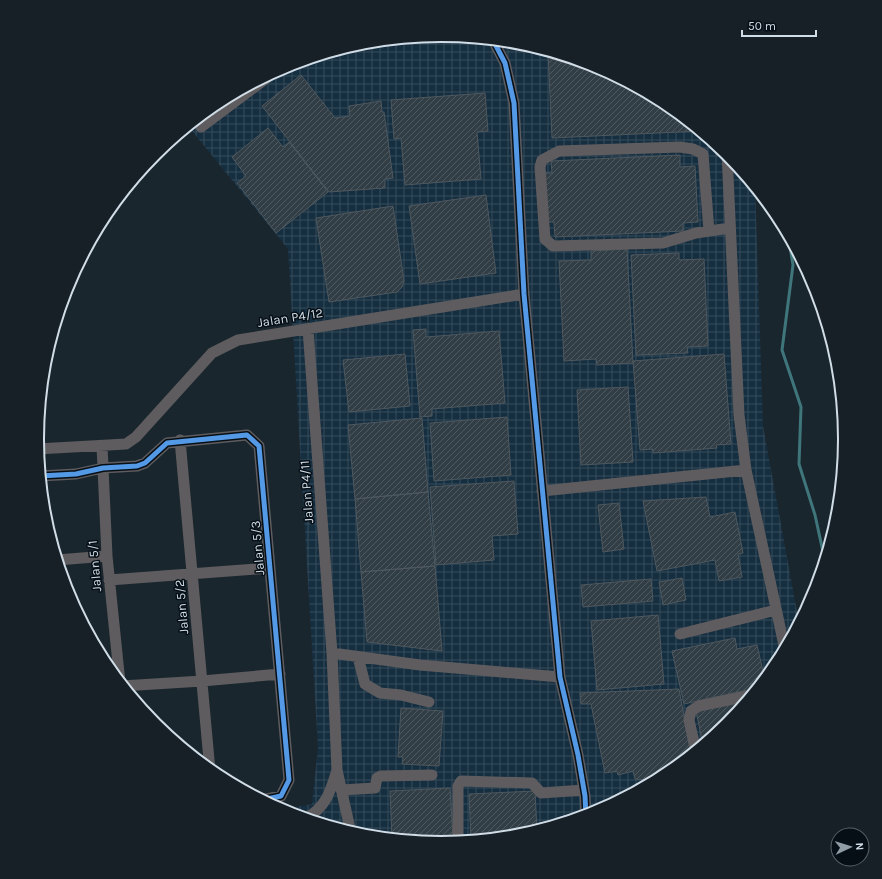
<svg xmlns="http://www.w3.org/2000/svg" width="882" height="879" font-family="Karla,sans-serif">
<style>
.industrial{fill:url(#industrial-grid)}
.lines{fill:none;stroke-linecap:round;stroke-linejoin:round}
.stream{stroke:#3f767c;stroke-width:3}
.building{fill:url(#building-hatch);stroke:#4e585e}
.minor{stroke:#5e5c5e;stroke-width:11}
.cycleway-casing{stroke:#070f16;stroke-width:8}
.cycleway{stroke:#5399e6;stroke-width:5}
.labels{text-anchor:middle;stroke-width:3;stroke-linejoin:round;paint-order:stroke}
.street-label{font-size:13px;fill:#d0dde7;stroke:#070f16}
.rim{fill:none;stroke:#d0dde7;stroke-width:2}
</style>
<defs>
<pattern id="industrial-grid" width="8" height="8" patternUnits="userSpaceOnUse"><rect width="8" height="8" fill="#152e40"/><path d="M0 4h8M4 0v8" fill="none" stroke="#364c5c"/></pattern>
<pattern id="building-hatch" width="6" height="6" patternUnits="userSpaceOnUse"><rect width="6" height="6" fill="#313e46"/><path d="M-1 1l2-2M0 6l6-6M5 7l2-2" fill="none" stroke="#4e5961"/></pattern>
</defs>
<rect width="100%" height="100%" fill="#1a262e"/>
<path class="industrial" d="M441 35 520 43 596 66 666 103 727 154 755 187 763 426 799 623 777 664 727 726 666 776 596 813 520 836 441 844 362 836 281 810 312 804 318 748 288 249 188 126 216 103 286 66 362 43Z"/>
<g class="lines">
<path class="stream" d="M788 234 793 265 782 350 801 407 799 464 815 515 825 561"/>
</g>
<path class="building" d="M548 51 596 66 666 103 700 131 552 138Z
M301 75 335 118 350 116 349 106 381 101 382 112H384L393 178 385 179V188L329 192 262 106Z
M485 93 488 131 477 132 481 179 405 185 401 138 394 139 391 100Z
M268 128 283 147 289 142 328 192 276 233 237 183 246 176 232 157Z
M680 155V167L695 166 698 222 683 223V231L555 237 554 222H547L545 173H552L551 161Z
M486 195 496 273 420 284 409 206Z
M393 206 404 281 402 287 397 292 329 302 316 218Z
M627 249 633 363 597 365 596 359 564 361 559 261 591 260V251Z
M679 253V260L704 259 708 346 687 347 688 353 636 355 631 255Z
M426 329V337L499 331 505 403 432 409V416L420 417 413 330Z
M405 354 410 406 349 412 343 360Z
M724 354 731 444 716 445 717 448 653 453V449L640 450 633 361Z
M628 387 633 462 581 465 577 390Z
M507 417 511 475 434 481 430 423Z
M422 418 428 492 355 499 348 425Z
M514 481 518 534 492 536 494 560 436 565 430 487Z
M428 492 435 566 361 572 355 499Z
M706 497 710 517 735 512 743 553 738 554 742 577 719 581 715 560 657 571 643 501Z
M619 503 624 549 603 552 598 505Z
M435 566 442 651 367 642 361 572Z
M682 578 686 600 663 605 659 582Z
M651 579 653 601 583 607 581 585Z
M658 615 664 684 597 690 591 621Z
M735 638 737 649 757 645 765 680 763 682 751 684 752 689 684 704 672 651Z
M679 689 691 755 666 776 656 781 635 779 633 771 618 775 617 771 605 773 591 704H581L580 693Z
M747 701 727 726 703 745 696 711Z
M401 708 443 711 439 766 402 764 403 757H398Z
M450 788 453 838 408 841 392 839 390 791Z
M535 791 537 831 520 836 471 841 469 794Z"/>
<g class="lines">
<path class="minor" d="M493 40 505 63 514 103 524 294 560 677 578 755 585 796 586 816
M201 127 272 74
M727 153 739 415 746 470 785 650
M709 231 703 154 693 149 680 147 559 151 542 160 540 167 545 239 553 246 663 243 696 233 730 228
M308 329 332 653 337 770 351 833
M180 440 210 771
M102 446 107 556 120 683
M37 449 126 444 136 437 212 353 238 340 524 294
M40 476 76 474 103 468 137 466 145 463 167 443 247 435 259 446 289 780 281 796 262 800
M542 491 746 470
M57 560 107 556
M109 580 270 568
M680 634 776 610
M332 653 420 665 560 677
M358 657 365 684 380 693 401 695 429 702
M122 686 202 681 280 674
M696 751 689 720 691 711 699 706 752 695
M341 790 375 788 377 778 381 776 432 775
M305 819C326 807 330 793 337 770
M458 842V786L461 781 532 783 541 793 584 790"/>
<defs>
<path id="cycleway" d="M493 40 505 63 514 103 524 294 560 677 578 755 585 796 586 816
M40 476 76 474 103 468 137 466 145 463 167 443 247 435 259 446 289 780 281 796 262 800"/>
</defs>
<use href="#cycleway" class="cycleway-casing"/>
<use href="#cycleway" class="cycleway"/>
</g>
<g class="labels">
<g class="street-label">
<text transform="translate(290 317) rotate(-9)" y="5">Jalan P4/12</text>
<text transform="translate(306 492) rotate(-94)" y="5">Jalan P4/11</text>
<text transform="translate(257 548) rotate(-95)" y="5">Jalan 5/3</text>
<text transform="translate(94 566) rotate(-95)" y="5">Jalan 5/1</text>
<text transform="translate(181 607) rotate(-95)" y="5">Jalan 5/2</text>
</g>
</g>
<path d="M0 0H882V879H0ZM44 439a397 397 0 1 1 794 0a397 397 0 1 1-794 0Z" fill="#171f27" fill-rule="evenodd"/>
<path class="rim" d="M44 439a397 397 0 1 1 794 0a397 397 0 1 1-794 0Z"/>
<g transform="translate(850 847) rotate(86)"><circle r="19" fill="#070f16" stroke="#57616a"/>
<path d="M0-3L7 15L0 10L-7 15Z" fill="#909da6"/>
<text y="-6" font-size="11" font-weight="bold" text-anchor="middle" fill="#d0dde7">N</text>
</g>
<path d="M742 30v6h74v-6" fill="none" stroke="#d0dde7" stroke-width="2"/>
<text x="748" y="30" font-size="12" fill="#d0dde7" stroke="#070f16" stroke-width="3" paint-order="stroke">50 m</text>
</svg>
